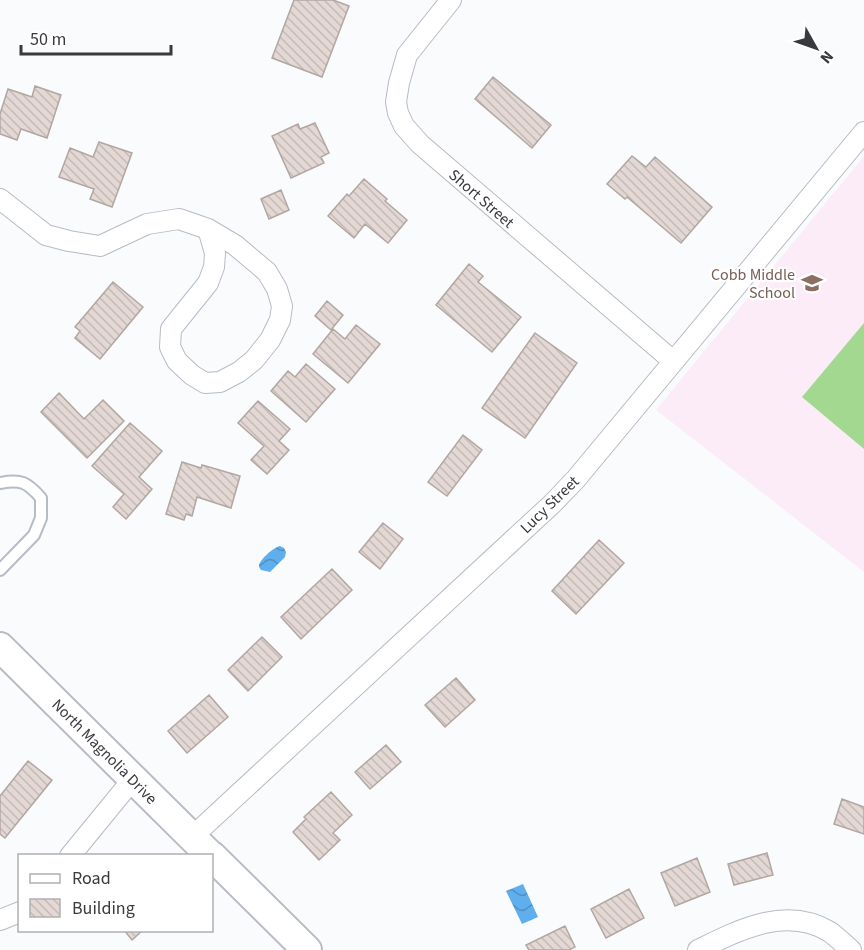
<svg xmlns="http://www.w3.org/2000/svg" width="864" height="950" font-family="'Source Sans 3',sans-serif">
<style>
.education{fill:#fcecf8}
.pitch{fill:#a3d891}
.water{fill:url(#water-waves)}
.building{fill:url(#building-back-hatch);stroke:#b1a6a2;stroke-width:1.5}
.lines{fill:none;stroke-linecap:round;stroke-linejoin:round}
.service-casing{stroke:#b7bbc5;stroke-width:14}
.minor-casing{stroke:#b7bbc5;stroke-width:22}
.secondary-casing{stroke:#b7bbc5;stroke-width:32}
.service{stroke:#fff;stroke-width:10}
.minor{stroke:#fff;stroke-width:20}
.secondary{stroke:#fff;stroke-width:28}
.labels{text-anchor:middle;stroke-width:4.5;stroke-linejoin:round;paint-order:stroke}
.street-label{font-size:16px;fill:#393a3e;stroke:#fff}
.education-label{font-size:16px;fill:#785e54;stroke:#fff;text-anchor:end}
</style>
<defs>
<pattern id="water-waves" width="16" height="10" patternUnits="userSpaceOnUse" patternTransform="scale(1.5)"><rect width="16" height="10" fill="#5fafee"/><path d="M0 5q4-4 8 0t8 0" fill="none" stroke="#4f8fc2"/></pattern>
<pattern id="building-back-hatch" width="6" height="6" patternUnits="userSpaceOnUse" patternTransform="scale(1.5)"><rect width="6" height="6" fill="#e4d8d4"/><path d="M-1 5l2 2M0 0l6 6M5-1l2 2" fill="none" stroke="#c4bab7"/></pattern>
</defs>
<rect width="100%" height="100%" fill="#fafbfd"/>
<path class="education" d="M864 156V572L656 410Z"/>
<path class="pitch" d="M864 323V449L802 397Z"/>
<path class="water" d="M280 546 284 548 286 552 285 557 270 572 261 570C260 569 259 567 259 566 259 560 274 547 280 546Z
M523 884 538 917 522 924 506 891Z"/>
<path class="building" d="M294 0H333L349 6 322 77 272 58Z
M493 77 551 125 532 148 475 99Z
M35 86 61 95 47 138 21 129 17 140 0 134V114L8 89 32 97Z
M315 123 329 153 321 157 324 163 291 178 272 136 298 124 300 129Z
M99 142 132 153 112 207 90 199 94 189 59 177 70 148 93 157Z
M632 156 646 167 655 157 712 207 681 243 627 197 625 199 607 184Z
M364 179 387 199 385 201 407 220 388 243 365 224 354 238 328 216 347 194 349 196Z
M281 190 289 210 269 219 261 199Z
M469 264 483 276 478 282 521 317 492 352 436 305Z
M113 282 143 307 100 359 75 338 80 331 75 327Z
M327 301 343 315 331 330 315 316Z
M356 325 380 344 348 383 313 354 333 329 345 339Z
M535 333 577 363 525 438 482 408Z
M306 364 335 389 306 422 271 391 288 371 295 377Z
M59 393 84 419 103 400 124 421 87 458 41 412Z
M258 401 290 429 279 441 289 450 267 474 251 460 264 446 238 423Z
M130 423 162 451 139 477 152 489 126 519 113 507 124 494 92 466Z
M463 435 482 450 447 496 428 482Z
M182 462 201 468 202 465 240 476 231 508 197 497 192 516 186 514 184 520 166 514Z
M383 523 403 539 380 569 359 552Z
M599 540 624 563 576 614 552 591Z
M332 569 352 590 301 639 281 617Z
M262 637 282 657 248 691 228 670Z
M456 678 475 700 445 727 425 705Z
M209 695 228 717 187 753 168 731Z
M386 745 401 762 370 789 355 772Z
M28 761 52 780 5 838 0 834V796Z
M331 792 352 815 333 833 340 840 319 860 293 832 306 819 304 817Z
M842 799 864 807V834L834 824Z
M767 853 773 875 734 885 728 864Z
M697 858 710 892 675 906 661 873Z
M629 889 644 918 606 938 591 909Z
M565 926 575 947 569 950H529L526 945Z
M124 930H143L132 940Z"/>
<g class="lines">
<defs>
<path id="service" d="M0 483C21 479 27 482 41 498V518L34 535 0 570"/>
<path id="minor" d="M451 0 407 55 399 83 396 102 398 113 404 126 420 144 673 361
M0 199 46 235 69 241 100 246 147 224 179 219 208 229 235 245 267 272 277 289 282 306 280 320 270 340 254 360 239 372 220 382 205 383 192 375 177 361 170 347 171 329 208 283 214 267 215 253 208 229
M192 837 552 504 576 479 864 132
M70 856 133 779
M0 920 20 912
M698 950C739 930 786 905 830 932 837 937 844 944 851 950"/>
<path id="secondary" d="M0 647 211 856
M212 856 307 950"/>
</defs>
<use href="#service" class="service-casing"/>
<use href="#minor" class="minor-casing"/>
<use href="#secondary" class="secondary-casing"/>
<use href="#service" class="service"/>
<use href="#minor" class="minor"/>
<use href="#secondary" class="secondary"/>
</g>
<defs>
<symbol id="school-bare" viewBox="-9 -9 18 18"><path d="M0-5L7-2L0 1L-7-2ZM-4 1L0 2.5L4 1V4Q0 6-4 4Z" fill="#8d6e63" stroke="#fff" stroke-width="2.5" paint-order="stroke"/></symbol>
</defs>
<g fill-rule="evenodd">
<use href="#school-bare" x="797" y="268" width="30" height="30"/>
</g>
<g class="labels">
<g class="street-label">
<text transform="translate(482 198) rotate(41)" y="6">Short Street</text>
<text transform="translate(549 504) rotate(-44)" y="6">Lucy Street</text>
<text transform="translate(105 751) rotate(45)" y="6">North Magnolia Drive</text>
</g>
<g class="education-label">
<text x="795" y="280">Cobb Middle<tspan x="795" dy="18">School</tspan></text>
</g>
</g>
<rect x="18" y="854" width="195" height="78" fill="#ffffff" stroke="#b0b0b2" stroke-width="1.5"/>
<rect x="30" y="874" width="30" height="9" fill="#ffffff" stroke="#b0b0b2" stroke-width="1.5"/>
<text x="72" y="884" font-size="18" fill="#393a3e">Road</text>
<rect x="30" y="899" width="30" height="18" fill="url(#building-back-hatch)" stroke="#b0b0b2" stroke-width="1.5"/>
<text x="72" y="914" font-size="18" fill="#393a3e">Building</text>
<g transform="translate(816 48) rotate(130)" stroke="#ffffff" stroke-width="4.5" paint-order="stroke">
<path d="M0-4.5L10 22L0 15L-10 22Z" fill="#393a3e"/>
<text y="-9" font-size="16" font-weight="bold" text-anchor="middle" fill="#393a3e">N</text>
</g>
<path d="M21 45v9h150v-9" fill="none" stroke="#393a3e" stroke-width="3"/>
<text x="30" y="45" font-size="18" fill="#393a3e" stroke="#ffffff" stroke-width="4.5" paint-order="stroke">50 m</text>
</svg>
